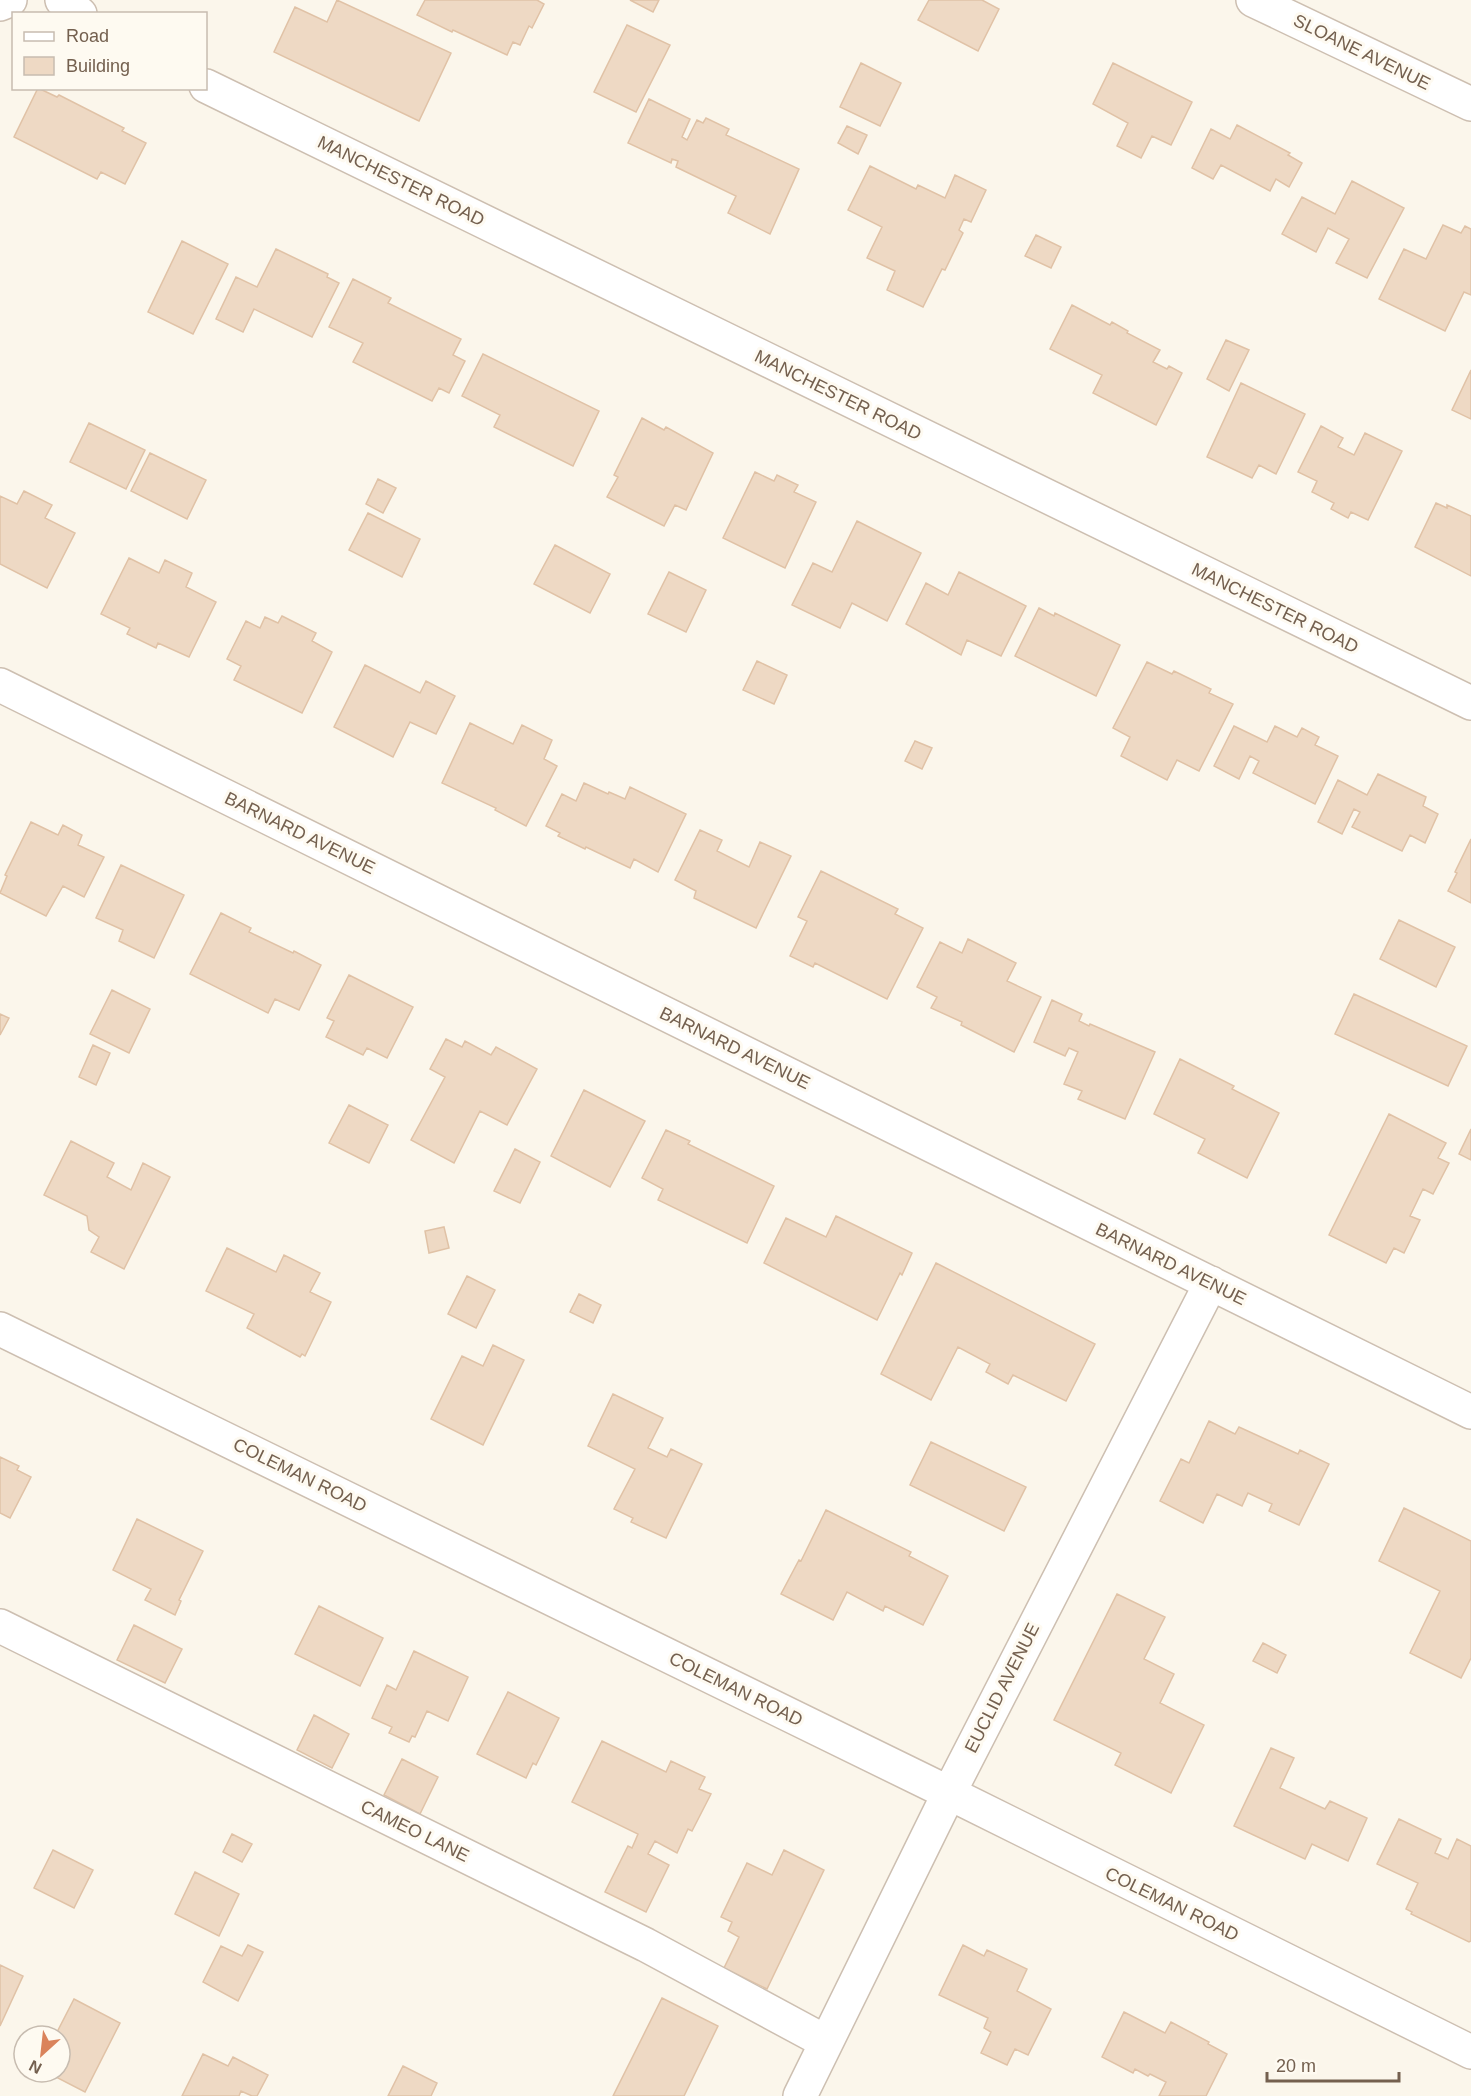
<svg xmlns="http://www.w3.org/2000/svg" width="1471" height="2096" font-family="Helvetica,sans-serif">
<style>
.building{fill:#eed9c4;stroke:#e0c2a6;stroke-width:1.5}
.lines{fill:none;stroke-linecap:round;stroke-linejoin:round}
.minor-casing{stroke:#cdbfb1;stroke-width:36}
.minor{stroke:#fff;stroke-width:33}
.labels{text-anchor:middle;stroke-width:6;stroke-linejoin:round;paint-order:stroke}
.street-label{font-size:18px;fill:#74604f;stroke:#fefaf1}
</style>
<rect width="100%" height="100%" fill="#fbf6eb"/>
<path class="building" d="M337 0 451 53 419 121 274 52 295 7 327 22Z
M425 0H537L544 4 532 28 529 26 520 45 513 42 507 55 453 30 452 32 417 15Z
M630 0H659L653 12Z
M929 0H982L999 9 978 51 918 20Z
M627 25 670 45 636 112 594 92Z
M861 63 901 83 880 126 840 107Z
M1113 63 1192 102 1171 145 1152 136 1141 158 1117 146 1128 123 1093 104Z
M38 88 57 97 59 95 124 128 122 131 146 143 125 184 101 172 97 179 14 137Z
M649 99 690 119 682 137 687 140 697 120 703 123 706 118 729 129 726 135 799 169 770 234 728 213 736 196 676 167 678 161 672 159 671 163 628 143Z
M1237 125 1290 153 1288 155 1302 163 1289 187 1276 179 1270 191 1221 165 1213 179 1192 168 1211 129 1230 139Z
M847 126 867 135 858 154 838 143Z
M870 166 916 189 918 185 945 198 955 175 986 190 971 222 964 219 959 230 963 233 945 270 942 269 923 307 887 290 895 271 867 258 882 227 848 210Z
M1352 181 1404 208 1367 278 1336 263 1349 239 1328 228 1316 252 1282 234 1302 197 1335 214Z
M1443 225 1461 233 1465 226 1471 229V295L1464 292 1445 331 1379 299 1404 249 1426 259Z
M1036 235 1061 247 1051 268 1025 256Z
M182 241 228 264 193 334 148 312Z
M276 249 328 274 327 277 339 283 312 337 254 309 243 332 216 319 236 277 257 287Z
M353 279 391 298 388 303 461 339 453 355 465 361 449 393 439 388 432 401 353 362 363 343 329 327Z
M1072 305 1110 325 1112 322 1128 331 1127 333 1160 350 1153 362 1167 369 1169 366 1182 373 1156 425 1093 393 1102 375 1050 349Z
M1226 340 1249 350 1229 391 1207 379Z
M483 354 599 411 573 466 494 427 500 415 462 396Z
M1471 370V419L1452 410Z
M1241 383 1305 414 1276 474 1259 465 1252 478 1207 457Z
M642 418 664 430 666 427 713 453 686 510 675 505 664 526 607 497 618 477 614 475Z
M89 423 145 450 126 489 70 462Z
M1321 426 1343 438 1338 447 1354 455 1365 433 1402 451 1368 520 1351 512 1348 518 1331 509 1334 503 1312 492 1317 481 1298 472Z
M150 453 206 480 187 519 131 491Z
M755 472 774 481 777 475 798 485 794 492 816 502 785 568 723 538Z
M378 479 396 488 383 513 366 504Z
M24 491 52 505 45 518 75 533 47 588 0 564V496L17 504Z
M1436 503 1447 508V505L1471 516V576L1415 547Z
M368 513 420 539 402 577 349 550Z
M857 521 921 553 887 621 852 603 840 628 792 605 813 563 832 572Z
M555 545 610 574 590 613 534 584Z
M129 558 159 573 165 560 192 573 186 587 216 602 189 657 158 643 156 648 127 634 130 628 101 614Z
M669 572 706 590 686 632 648 614Z
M959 572 1026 606 1001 656 967 640 961 655 906 624 926 583 948 595Z
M1039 608 1054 616 1055 613 1120 645 1096 696 1015 656Z
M282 616 316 633 312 641 332 652 302 713 234 680 241 666 227 659 246 621 260 628 265 617 278 623Z
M757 661 787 675 774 704 743 690Z
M1147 662 1172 674 1174 671 1211 689 1209 693 1233 704 1199 771 1177 760 1167 780 1121 756 1130 737 1113 728Z
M365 665 420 693 426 681 455 696 436 734 410 722 393 757 334 727Z
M470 723 513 744 522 725 552 740 544 759 557 766 526 826 495 810 496 808 442 783Z
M1234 726 1267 742 1275 726 1297 737 1302 728 1319 737 1315 745 1338 756 1315 804 1253 773 1259 761 1250 756 1239 779 1214 766Z
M915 741 932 748 922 769 905 761Z
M1378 774 1426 797 1423 806 1438 814 1425 843 1410 835 1402 851 1352 827 1360 812 1354 809 1342 834 1318 822 1338 780 1367 795Z
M584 783 608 794 609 792 625 799 630 787 686 814 658 872 634 859 630 868 586 847 585 849 558 836 560 833 546 826 562 794 576 801Z
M31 822 58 835 63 825 82 835 78 845 104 857 84 897 63 886 46 916 0 893 7 876 5 875Z
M700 830 722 840 717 851 749 867 760 842 791 856 756 928 694 898 696 891 675 880Z
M1471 839V903L1448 891 1457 873 1455 872Z
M121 865 184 895 154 958 119 941 123 930 96 918Z
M821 871 898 909 895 914 923 928 887 999 815 963 813 967 790 956 807 921 798 917Z
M221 913 251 928 249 932 293 953 294 951 321 965 299 1010 275 999 268 1013 190 974Z
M1399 920 1455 947 1436 987 1380 959Z
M968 939 1016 963 1007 981 1041 997 1014 1052 961 1025 962 1022 931 1008 937 997 917 987 940 942 962 953Z
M349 975 413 1007 387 1058 367 1048 363 1055 326 1037 334 1021 327 1018Z
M112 990 150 1009 129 1053 90 1034Z
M1354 994 1467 1046 1448 1086 1335 1034Z
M1052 1000 1082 1014 1079 1021 1089 1026 1090 1024 1155 1052 1125 1119 1078 1099 1082 1091 1064 1084 1078 1052 1069 1048 1065 1056 1034 1042Z
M0 1014 9 1018 0 1035Z
M446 1039 462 1047 465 1041 491 1055 496 1047 537 1069 507 1125 480 1111 454 1163 411 1140 445 1077 430 1069Z
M93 1045 110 1053 96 1085 79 1077Z
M1180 1059 1234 1086 1232 1089 1279 1113 1247 1178 1198 1153 1205 1139 1154 1114Z
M584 1090 645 1121 610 1187 551 1156Z
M349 1105 388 1125 369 1163 329 1143Z
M1389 1114 1446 1143 1438 1158 1449 1163 1433 1194 1423 1189 1410 1216 1420 1220 1404 1253 1394 1248 1386 1263 1329 1235Z
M1471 1129V1160L1459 1154Z
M666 1130 690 1141 688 1144 774 1186 747 1243 658 1200 663 1189 642 1178Z
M71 1141 114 1163 107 1177 131 1190 143 1163 170 1177 124 1269 91 1252 99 1237 89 1230 87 1216 44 1195Z
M515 1149 540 1162 520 1203 494 1191Z
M836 1216 912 1253 902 1275 900 1273 877 1320 764 1263 786 1218 826 1237Z
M444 1227 449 1248 429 1253 425 1231Z
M227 1248 276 1272 284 1255 320 1273 310 1292 331 1302 305 1356 302 1354 300 1357 247 1328 254 1314 206 1291Z
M936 1263 1095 1344 1066 1401 1013 1375 1008 1384 986 1372 990 1364 958 1347 931 1400 881 1374Z
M467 1276 495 1290 476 1328 448 1314Z
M579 1294 601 1305 593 1323 570 1312Z
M493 1345 524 1360 483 1445 431 1419 462 1356 483 1366Z
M613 1394 663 1418 648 1448 667 1457 671 1449 702 1464 666 1538 631 1522 633 1518 614 1509 635 1469 588 1446Z
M1209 1421 1235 1434 1239 1427 1298 1454 1300 1450 1329 1464 1299 1525 1269 1511 1272 1504 1248 1493 1242 1506 1217 1494 1203 1523 1160 1501 1181 1459 1189 1463Z
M931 1442 1026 1487 1004 1531 910 1485Z
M0 1457 19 1466 17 1470 31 1477 10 1518 0 1513Z
M1404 1508 1471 1541V1658L1461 1678 1410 1653 1440 1591 1379 1561Z
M826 1510 911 1552 909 1556 948 1576 923 1625 885 1606 883 1611 847 1592 833 1620 781 1594 799 1560 801 1561Z
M137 1519 203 1551 179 1600 181 1601 175 1615 145 1600 151 1589 113 1570Z
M1117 1594 1165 1617 1144 1659 1174 1674 1160 1703 1204 1725 1171 1793 1115 1765 1121 1753 1054 1720Z
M319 1606 383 1638 360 1686 295 1654Z
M134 1625 182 1649 165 1683 117 1660Z
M1263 1643 1286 1655 1277 1673 1253 1661Z
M414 1651 468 1677 448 1721 427 1711 415 1737 412 1736 409 1742 389 1733 392 1727 372 1718 387 1685 396 1690Z
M508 1692 559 1718 536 1765 533 1763 526 1778 477 1754Z
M314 1715 349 1734 332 1768 297 1750Z
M602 1741 666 1772 671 1761 705 1777 699 1789 711 1794 692 1831 688 1829 677 1853 655 1841 648 1854 669 1865 646 1912 605 1892 628 1846 632 1848 638 1834 572 1802Z
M1271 1748 1294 1758 1280 1788 1325 1809 1330 1801 1367 1818 1348 1861 1312 1844 1305 1859 1234 1826Z
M402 1759 438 1777 420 1814 384 1795Z
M1399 1819 1441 1839 1435 1853 1448 1859 1457 1839 1471 1846V1941L1469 1942 1411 1914 1412 1912 1406 1909 1418 1883 1377 1864Z
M232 1834 252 1844 242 1862 223 1852Z
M53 1850 93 1870 74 1908 34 1888Z
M784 1850 824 1870 767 1989 724 1968 739 1937 728 1931 732 1922 721 1917 747 1863 772 1875Z
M195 1872 239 1894 219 1936 175 1914Z
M248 1945 263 1952 238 2001 203 1982 221 1946 242 1956Z
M963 1945 984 1956 987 1950 1027 1969 1017 1991 1051 2009 1028 2055 1015 2049 1007 2065 981 2053 991 2032 984 2028 988 2018 939 1995Z
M0 1965 23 1976 0 2026Z
M662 1998 718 2026 684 2096H613Z
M74 1999 120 2023 85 2092 50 2074 51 2072H60V2036H55Z
M1124 2012 1165 2033 1171 2022 1209 2042 1208 2044 1227 2054 1206 2096H1159L1166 2082 1150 2074 1148 2076 1135 2069 1133 2073 1102 2057Z
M203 2054 228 2066 233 2057 268 2075 257 2096H252L241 2091 239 2096H182Z
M403 2066 437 2083 431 2096H388Z"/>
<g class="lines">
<defs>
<path id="minor" d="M62 0 80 14
M1253 0 1471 104
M0 4 10 0
M206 86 1471 703
M0 685 1471 1412
M0 1329 949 1793 1471 2052
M0 1626 646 1945 826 2042
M800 2096 949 1793 1211 1283"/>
</defs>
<use href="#minor" class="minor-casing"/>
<use href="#minor" class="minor"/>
</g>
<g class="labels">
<g class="street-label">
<text transform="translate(1362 52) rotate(26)" y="6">SLOANE AVENUE</text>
<text transform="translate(401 181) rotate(26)" y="6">MANCHESTER ROAD</text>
<text transform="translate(838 395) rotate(26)" y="6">MANCHESTER ROAD</text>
<text transform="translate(1275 608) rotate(26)" y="6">MANCHESTER ROAD</text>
<text transform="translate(300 833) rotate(26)" y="6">BARNARD AVENUE</text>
<text transform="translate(735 1048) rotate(26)" y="6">BARNARD AVENUE</text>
<text transform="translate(1171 1264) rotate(26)" y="6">BARNARD AVENUE</text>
<text transform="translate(300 1475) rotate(26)" y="6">COLEMAN ROAD</text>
<text transform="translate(1002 1688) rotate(-63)" y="6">EUCLID AVENUE</text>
<text transform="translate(736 1689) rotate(26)" y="6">COLEMAN ROAD</text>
<text transform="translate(415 1831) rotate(26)" y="6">CAMEO LANE</text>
<text transform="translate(1172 1904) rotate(26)" y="6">COLEMAN ROAD</text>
</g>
</g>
<rect x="12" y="12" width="195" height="78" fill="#fefaf1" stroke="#c7bcb0" stroke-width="1.5"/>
<rect x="24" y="32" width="30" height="9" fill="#ffffff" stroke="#c7bcb0" stroke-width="1.5"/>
<text x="66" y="42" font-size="18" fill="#74604f">Road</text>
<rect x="24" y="57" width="30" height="18" fill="#eed9c4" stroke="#c7bcb0" stroke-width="1.5"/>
<text x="66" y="72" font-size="18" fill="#74604f">Building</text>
<g transform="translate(42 2054) rotate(207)"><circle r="28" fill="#fefaf1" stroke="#c7bcb0" stroke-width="1.5"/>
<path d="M0-4.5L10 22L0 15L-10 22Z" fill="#da835b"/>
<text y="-9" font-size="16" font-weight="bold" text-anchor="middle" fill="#74604f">N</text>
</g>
<path d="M1267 2072v9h132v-9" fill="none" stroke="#74604f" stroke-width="3"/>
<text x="1276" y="2072" font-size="18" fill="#74604f" stroke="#fefaf1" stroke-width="4.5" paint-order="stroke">20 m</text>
</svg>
